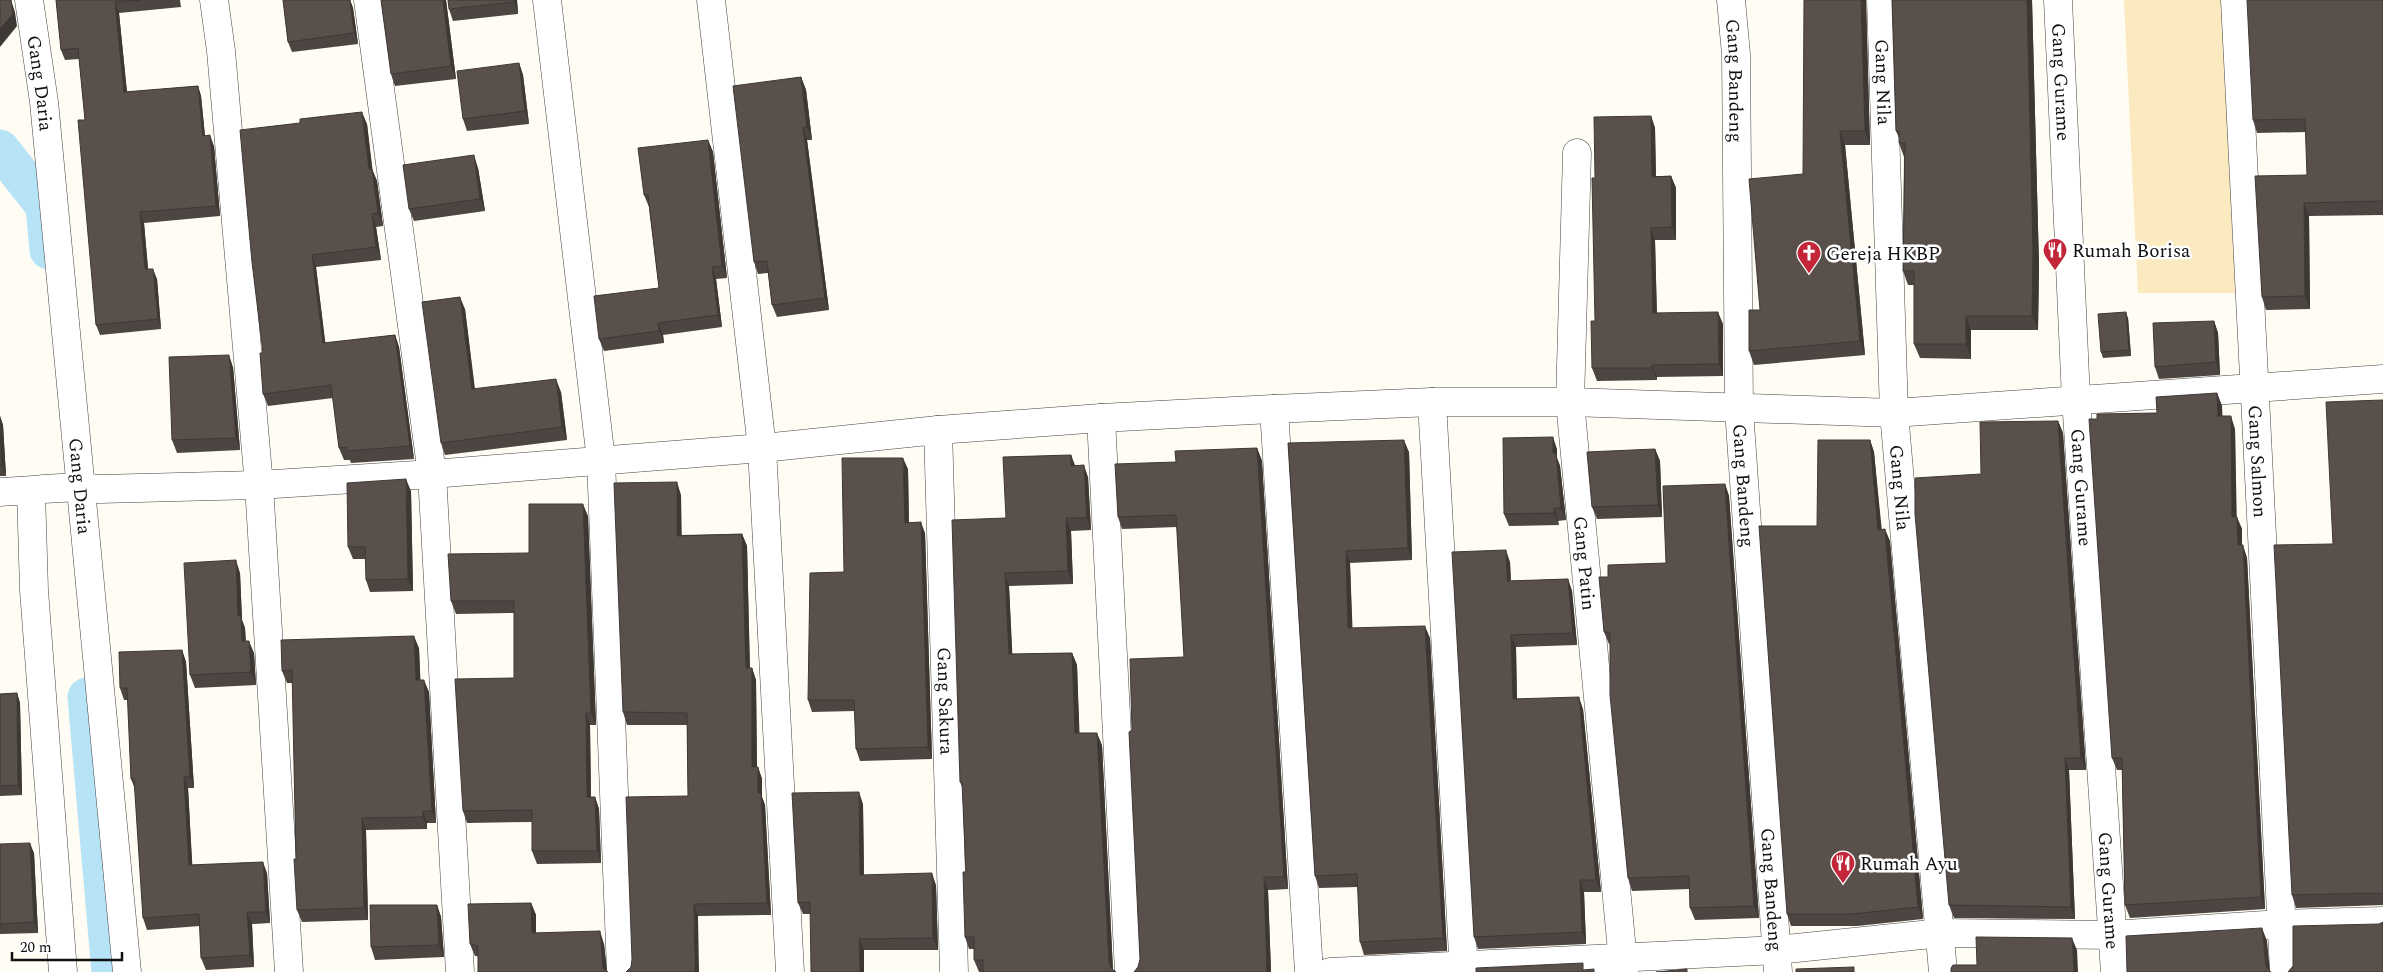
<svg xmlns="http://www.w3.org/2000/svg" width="2383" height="972" font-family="Spectral,serif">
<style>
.sand{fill:#fbeabf}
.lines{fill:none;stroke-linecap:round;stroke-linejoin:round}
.canal{stroke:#b7e3f7;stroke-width:39}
.minor-casing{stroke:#434343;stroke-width:29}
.minor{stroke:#fff;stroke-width:28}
.wall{fill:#4d4541}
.shaded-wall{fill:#3e3835}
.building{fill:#59504c;stroke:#3e3835}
.labels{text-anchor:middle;stroke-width:5;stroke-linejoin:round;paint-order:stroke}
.street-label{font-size:19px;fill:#101010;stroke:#fff}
.poi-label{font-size:19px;fill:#101010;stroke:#fff;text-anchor:start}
</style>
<rect width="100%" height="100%" fill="#fffcf3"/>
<path class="sand" d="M2124 0H2226L2242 293H2138Z"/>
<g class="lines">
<path class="canal" d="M0 149 45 206 49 250
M87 697 111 972"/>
<defs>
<g id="minor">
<path id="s1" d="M29 0 44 102 127 972"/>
<path d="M214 0 221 51 259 485 289 972"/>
<path d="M368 0 432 474 460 972"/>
<path d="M547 0 601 460 621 972"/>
<path d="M711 0 762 448 790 972"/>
<path id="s2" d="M1731 0 1736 54 1739 409 1778 972"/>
<path id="s3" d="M1881 0 1894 413 1943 972"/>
<path id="s4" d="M2058 0 2076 399 2115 972"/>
<path id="s5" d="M2235 0 2284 972"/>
<path id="s6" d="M1577 153 1570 402 1624 972"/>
<path d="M1432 402 1464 972"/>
<path d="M1274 409 1309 972"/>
<path d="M1101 418 1129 972"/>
<path id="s7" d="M938 430 954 972"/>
<path d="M31 491 34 590 63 972"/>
<path d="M0 492C33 491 67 485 100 489L259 485 432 474 762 448 938 430 1101 418 1274 409 1432 402H1570L1894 413 2383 379"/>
<path d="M1330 972 1777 950 1941 933 2111 935 2281 924 2383 921"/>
</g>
</defs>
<use href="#minor" class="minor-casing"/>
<use href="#minor" class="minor"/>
</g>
<path class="wall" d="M56 0H180L181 7 119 13 127 92 198 86 201 96 205 136 214 146 220 216 144 223 148 269 157 279 161 329 100 335 96 325 85 120 79 59 65 60 61 50Z
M283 0H350L353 8 358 44 292 52 288 42Z
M381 0H446L456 79 395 86 391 74Z
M517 0 518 14 453 21 449 9Z
M1866 0 1870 145H1845L1865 355 1754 365 1749 351 1760 310 1803 174Z
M1892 0H2032L2039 265 2038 330H1971V359L1920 358 1914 344V285H1908L1903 271 1904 157 1899 143V138L1896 131Z
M2383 0V215L2309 216 2310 309 2266 310 2262 297 2307 175 2306 132 2257 133 2253 120Z
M519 63 523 75 529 124 467 131 463 119Z
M801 77 806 90 812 140H807L829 310 777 317 772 305 768 273 758 274 754 262Z
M1651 116 1655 128 1656 176H1671L1676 188V240H1655L1657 313 1723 324V376L1657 377V380L1597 381 1592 368 1595 321V178Z
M367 124 372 169 377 181 383 226 376 227 381 260 316 267 325 343 395 335 399 347 414 459 351 463 350 460H344L339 448 333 398 268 406 263 394V353Z
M708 140 713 152 727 278 716 279 722 327 663 335 664 343 604 351 599 339 659 288 649 207 644 195Z
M478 168 485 211 414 221 409 209Z
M465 309 475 389 561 392 567 440 445 455 441 443Z
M2128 318 2131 356 2103 358 2101 352Z
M2214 321 2218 333 2220 375 2159 379 2155 367Z
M233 367 240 450 177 453 172 440Z
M2217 393 2222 406V416L2235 429 2236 517 2242 529V545L2247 558 2265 909 2130 918 2125 905 2122 770H2117L2112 758 2097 419 2157 413Z
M2383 400V905L2296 908 2292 895 2333 544Z
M0 416 3 425 6 476H0Z
M2058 421 2063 433 2086 770H2069L2075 919 1954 918 1949 905 1981 474Z
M1870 440 1874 452 1881 529 1890 541 1923 919 1857 926H1791L1787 914 1817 526Z
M1288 443 1409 452 1412 560 1350 563 1352 628 1430 638 1447 951 1364 955 1360 942 1358 887 1319 888 1315 876Z
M1257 448 1262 461 1288 889 1268 890 1271 972H1134L1138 967 1140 959 1132 730 1184 657 1177 527 1122 529 1118 517 1176 462Z
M1557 449V458L1560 466 1566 520 1558 521 1559 525 1509 526 1504 514Z
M1655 449 1660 461 1662 517 1597 519 1592 507Z
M1071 455 1075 465 1088 477 1091 530 1071 531 1073 584 1009 586 1012 654 1072 653 1077 665 1079 733 1102 745 1113 970 1116 972H979L974 960V949H969L965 937 966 872 963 789 960 782 1006 518Z
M908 469 909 522 925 533 932 759 860 761 856 749 855 711 812 712 808 700 844 572Z
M1725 484 1729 496 1759 918 1695 920 1690 908V889L1632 891 1628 878 1610 644H1609L1604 632 1608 577 1666 563Z
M411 491 413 591 370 592 366 580V559H353L348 547Z
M681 495V535L742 534 747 546 750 668H752L756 680 757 767H758L762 779V797L765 805 771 915 698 916 631 967 688 796 687 725H627L623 712Z
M588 516 596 725H590L591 797H595L599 809 601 863 537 864 532 851V822L467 823 463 811 514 678V613L456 614 451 601Z
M1510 562 1511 581 1568 579 1572 591 1577 645 1516 647 1517 699 1583 709 1601 892H1584L1586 944 1478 949 1474 937Z
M240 573 242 620 245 628 246 641 254 653 256 685 195 688 190 675Z
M419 648 420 680 429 692 436 823H427V829L366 830 368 920 302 922 297 910 293 683H287L282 671Z
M182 650 186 662 194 788H188L192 865 267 873 270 923 252 924 254 967 206 970 201 958 200 926 147 930 143 918 135 789 131 779 128 700H124L120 688Z
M17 693 20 703 22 795 0 796V694Z
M863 804 864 875 936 885 938 950H864L810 914H803L798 903Z
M0 844 34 853 38 933 0 934Z
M531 903 536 915V933L604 944 607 971 475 956 470 944Z
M437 905 441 917 444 957 375 960 371 947Z"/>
<path class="shaded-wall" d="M11 0 15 12 17 26 0 47V29Z
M350 0 353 8 358 44 354 33Z
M443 0H446L456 79 451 66Z
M514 0H517L518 14 514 2Z
M1861 0H1866L1870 145 1865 131Z
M2027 0H2032L2039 265 2038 330 2032 316Z
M115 2 119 13 128 103 124 92Z
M519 63 523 75 529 124 525 111Z
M801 77 806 90 812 140 807 127Z
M198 86 201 96 206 147 203 136Z
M362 112 367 124 374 182 369 169Z
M1651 116 1655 128 1656 189 1652 177Z
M803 128 807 140 829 310 825 298Z
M1840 131 1845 145 1865 355 1860 341Z
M210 135 214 146 220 216 216 206Z
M708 140 713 152 727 278 722 266Z
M474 155 478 168 485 211 480 199Z
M372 169 377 181 383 226 378 213Z
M1671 176 1676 188V240L1672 227Z
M2304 203 2309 216 2310 309 2305 296Z
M140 212 144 223 149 280 145 269Z
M372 214 376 227 381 260 376 247Z
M1651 228 1655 240 1657 326 1653 313Z
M312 255 316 267 327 356 323 343Z
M712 267 716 279 722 327 718 315Z
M153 269 157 279 161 329 158 319Z
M460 297 465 309 476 402 472 389Z
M1718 312 1723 324V376L1719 364Z
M2126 312 2128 318 2131 356 2129 350Z
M1966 316 1971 330V359L1966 344Z
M2214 321 2218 333 2220 375 2216 362Z
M658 323 663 335 664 343 659 331Z
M395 335 399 347 414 459 410 446Z
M229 355 233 367 240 450 236 438Z
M1652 365 1657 377V380L1652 368Z
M556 379 561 392 567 440 562 427Z
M2217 393 2222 406 2223 429 2218 416Z
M0 416 3 425 6 476 2 465Z
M2231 416 2235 429 2237 530 2232 517Z
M2058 421 2063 433 2086 770 2081 758Z
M1553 437 1557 449V458L1560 466 1566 520 1561 508 1553 453Z
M1404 440 1409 452 1412 560 1408 548Z
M1870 440 1874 452 1883 542 1878 530Z
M1257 448 1262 461 1288 889 1284 877Z
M1655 449 1660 461 1662 517 1658 505Z
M1071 455 1075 467 1071 466Z
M903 458 908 469 909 534 905 523Z
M1084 465 1088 477 1091 530 1087 518Z
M406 479 411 491 413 591 408 579Z
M677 482 681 495 682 548 677 536Z
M1725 484 1729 496 1759 918 1754 906Z
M583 504 588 516 596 725 591 713Z
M1554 508 1558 521 1559 525 1554 513Z
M2237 517 2242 529V558L2238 545Z
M1066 518 1071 531 1073 584 1068 571Z
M921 522 925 533 932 759 928 747Z
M1885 529 1890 541 1923 919 1918 907Z
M742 534 747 546 750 680 746 668Z
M2243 545 2247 558 2265 909 2261 897Z
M1506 550 1510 562 1511 593 1507 581Z
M1346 551 1350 563 1353 641 1348 628Z
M236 560 240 573 242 620 245 628 246 653 242 641 238 616Z
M1005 573 1009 586 1013 667 1009 654Z
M1568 579 1572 591 1577 645 1573 633Z
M1425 626 1430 638 1447 951 1443 938Z
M1511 635 1516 647 1517 711 1513 699Z
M414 636 419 648 421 692 416 680Z
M249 641 254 653 256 685 251 672Z
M182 650 186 662 194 788 190 776Z
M1072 653 1077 665 1080 746 1075 733Z
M752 668 756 680 757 779 752 767Z
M424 680 429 692 436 823 432 811Z
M17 693 20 703 22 795 18 785Z
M1579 697 1583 709 1601 892 1596 880Z
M586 713 590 725 591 809 587 797Z
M1097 733 1102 745 1113 972 1109 961Z
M2065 758 2069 770 2075 919 2071 907Z
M758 767 762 779V797L765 805 771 915 767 903 758 793Z
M184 777 188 788 193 877 189 865Z
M859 792 863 804 864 886 860 875Z
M595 797 599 809 601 863 597 851Z
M423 811 427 823V829L423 817Z
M362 818 366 830 368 920 364 908Z
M30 843 34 853 38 933 34 922Z
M263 862 267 873 270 923 266 912Z
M932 873 936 885 938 950 933 938Z
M1264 877 1268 890 1271 972H1267Z
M1580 880 1584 892 1586 944 1582 932Z
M531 903 536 915V945L532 933Z
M694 904 698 916 699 972H695Z
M437 905 441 917 444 957 439 945Z
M247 912 252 924 254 967 250 955Z
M2262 928 2267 941 2270 972 2266 967Z
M600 931 604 944 607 972 603 968Z
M2072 938 2077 950 2078 972H2074Z
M859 939 864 950V972H860Z"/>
<path class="building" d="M0 0H11L13 14 0 29Z
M56 0H140L115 2 124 92 198 86 203 136 210 135 216 206 140 212 145 269H153L158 319 96 325 78 120H85L78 48 61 50Z
M283 0H350L354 33 288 42Z
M381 0H443L451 66 391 74Z
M448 0H514V2L449 9Z
M1804 0H1861L1865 131H1840L1860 341 1749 351V310H1760L1749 179 1803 174Z
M1892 0H2027L2033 251 2032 316H1966V344H1914V271H1903L1905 143H1899V131H1896Z
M2247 0H2383V201L2304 203 2305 296 2262 297 2255 176 2307 175 2305 119 2253 120Z
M519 63 525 111 463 119 457 71Z
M801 77 807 127 803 128 825 298 772 305 767 261 754 262 733 86Z
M362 112 369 169H372L378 213 372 214 376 247 312 255 323 343 395 335 410 446 347 451V447L339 448 331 385 263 394 260 353H263L252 262 240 130 300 123V119Z
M1651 116 1652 177 1671 176 1672 227 1651 228 1653 313 1718 312 1719 364 1652 365V368H1592L1591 321H1595L1592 178H1595L1594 117Z
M708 140 722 266 712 267 718 315 658 323 659 331 599 339 594 296 659 288 648 195H644L638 148Z
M474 155 480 199 409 209 403 165Z
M460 297 472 389 556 379 562 427 441 443 422 302Z
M2126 312 2129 350 2101 352 2098 314Z
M2214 321 2216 362 2155 367 2153 323Z
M229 355 236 438 172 440 169 357Z
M2217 393 2218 416H2231L2232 517H2237L2238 545H2243L2261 897 2125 905 2122 758H2112L2089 419H2097V414L2157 413 2156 397Z
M2383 400V894L2378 893 2292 895 2274 545 2333 544 2326 402Z
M2058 421 2081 758H2065L2071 907 1949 905 1915 514V478L1981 474 1980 422Z
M0 432 2 465H0Z
M1553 437V453H1556L1561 508H1554V513L1504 514 1503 438Z
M1404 440 1408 548 1346 551 1348 628 1425 626 1443 938 1360 942 1357 874 1315 876 1288 443Z
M1818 440H1870L1878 530 1885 529 1918 907 1852 914H1787L1759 526H1817Z
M1257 448 1284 877H1264L1267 972H1134L1138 967 1140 959 1129 732 1132 730 1130 659 1184 657 1176 515 1118 517 1115 464 1176 462 1175 451Z
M1655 449 1658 505 1592 507 1587 452Z
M1071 455V466L1084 465 1087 518H1066L1068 571 1005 573 1009 654 1072 653 1075 733H1097L1109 961 1111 968 1116 972H983V960H974V937H965L963 872H966L962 782H960L952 520 1006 518 1003 457Z
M842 458H903L905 523 921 522 928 747 856 749 854 700H808L810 573 844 572Z
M406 479 408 579 366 580 365 547H348L347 483Z
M677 482V536L742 534 746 668H752V767H758V793H761L767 903 694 904 695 972H626L631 967 632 959 626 797 688 796 687 713 623 712 614 483Z
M1725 484 1754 906 1690 908 1689 876 1628 878 1610 695V632H1604L1599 577H1608V565L1666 563 1663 486Z
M529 504H583L591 713H586L587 797H595L597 851H532V810L463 811 455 679 514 678V601H451L448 554 529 553Z
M1506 550 1507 581 1568 579 1573 633 1511 635 1513 699 1579 697 1596 880H1580L1582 932 1474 937 1452 552Z
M236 560 238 616 241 615 242 641H249L251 672 190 675 184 563Z
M414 636 416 680H424L432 811H423V817L362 818 364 908 297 910 294 859H296L292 670 282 671 281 640Z
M182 650 190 776 184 777 189 865 263 862 266 912H247L250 955 201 958 199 914 143 918 134 779H131L127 688H120L119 652Z
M17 693 18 785 0 786V694Z
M859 792 860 875 932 873 933 938 859 939 860 972H811L810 902 798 903 792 793Z
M30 843 34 922 0 924V844Z
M531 903 532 933 600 931 603 968 608 972H478V946L470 944 468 904Z
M370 905H437L439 945 371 947Z
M2383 922V972H2288L2293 966V926L2379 924Z
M2262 928 2266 967 2271 972H2127L2126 936Z
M1976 937 2072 938 2074 972H1951V968L1953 965H1977Z
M1583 963V970L1594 969V972H1476V968Z
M1854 967V972H1796V969Z
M1687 969V972H1656Z"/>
<defs>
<symbol id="restaurant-pin" viewBox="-11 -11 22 30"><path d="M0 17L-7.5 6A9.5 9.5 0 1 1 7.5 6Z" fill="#c22638" stroke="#fff"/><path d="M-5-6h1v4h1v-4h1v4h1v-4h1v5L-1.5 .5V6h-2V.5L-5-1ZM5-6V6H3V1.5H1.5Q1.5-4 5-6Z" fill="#fff"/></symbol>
<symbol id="church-pin" viewBox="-11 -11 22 30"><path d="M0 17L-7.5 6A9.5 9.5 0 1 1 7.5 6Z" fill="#c22638" stroke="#fff"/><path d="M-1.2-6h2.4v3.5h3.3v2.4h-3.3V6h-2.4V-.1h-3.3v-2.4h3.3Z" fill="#fff"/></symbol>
</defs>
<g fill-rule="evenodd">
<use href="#restaurant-pin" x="2041" y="236" width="28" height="38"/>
<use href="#church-pin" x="1795" y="239" width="28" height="38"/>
<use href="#restaurant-pin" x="1829" y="849" width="28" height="38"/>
</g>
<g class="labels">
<g class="street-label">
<text dy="7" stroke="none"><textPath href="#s2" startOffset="81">Gang Bandeng</textPath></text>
<text dy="7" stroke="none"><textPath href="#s3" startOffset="82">Gang Nila</textPath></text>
<text dy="7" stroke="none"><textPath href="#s4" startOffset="82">Gang Gurame</textPath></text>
<text dy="7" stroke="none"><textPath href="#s1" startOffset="84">Gang Daria</textPath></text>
<text dy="7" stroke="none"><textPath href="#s5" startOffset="462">Gang Salmon</textPath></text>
<text dy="7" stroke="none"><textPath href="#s1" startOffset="489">Gang Daria</textPath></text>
<text dy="7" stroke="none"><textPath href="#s2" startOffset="486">Gang Bandeng</textPath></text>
<text dy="7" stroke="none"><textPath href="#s4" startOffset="488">Gang Gurame</textPath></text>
<text dy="7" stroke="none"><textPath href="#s3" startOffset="488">Gang Nila</textPath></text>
<text dy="7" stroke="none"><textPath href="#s6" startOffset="411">Gang Patin</textPath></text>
<text dy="7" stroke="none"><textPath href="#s7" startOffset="271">Gang Sakura</textPath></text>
<text dy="7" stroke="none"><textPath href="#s2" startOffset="891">Gang Bandeng</textPath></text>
<text dy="7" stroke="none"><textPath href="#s4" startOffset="892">Gang Gurame</textPath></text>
</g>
<g class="poi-label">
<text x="2072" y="257">Rumah Borisa</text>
<text x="1826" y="260">Gereja HKBP</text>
<text x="1860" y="870">Rumah Ayu</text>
</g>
</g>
<path d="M12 952v8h110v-8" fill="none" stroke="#101010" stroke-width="2.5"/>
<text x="20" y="952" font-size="15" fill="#101010" stroke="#ffffff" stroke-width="4" paint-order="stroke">20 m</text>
</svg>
